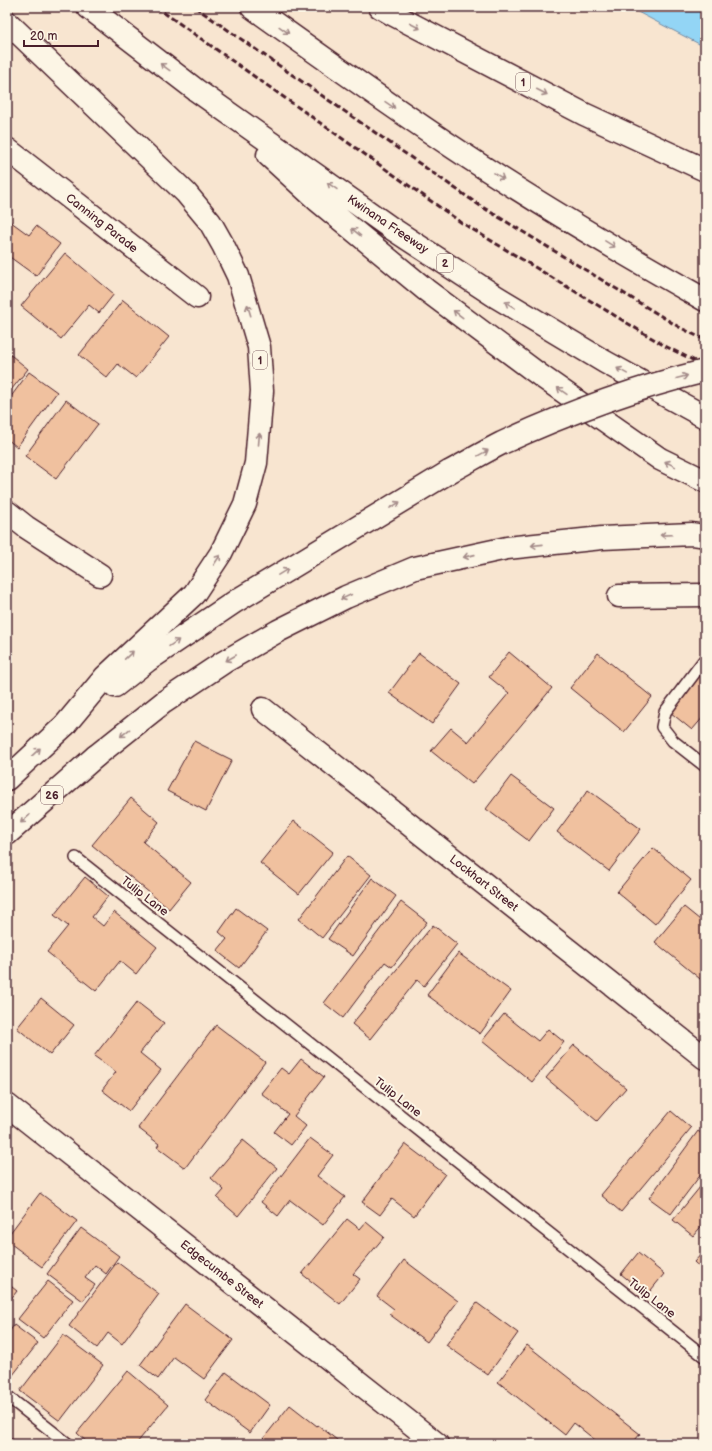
<svg xmlns="http://www.w3.org/2000/svg" width="712" height="1451" font-family="'Balsamiq Sans',sans-serif">
<style>
.water{fill:#93d5f5;stroke:#768ca4}
.building{fill:#f0c19f;stroke:#4a1f2b}
.lines{fill:none;stroke-linecap:round;stroke-linejoin:round}
.service-casing{stroke:#4a1f2b;stroke-width:14}
.minor-casing{stroke:#4a1f2b;stroke-width:25}
.primary-casing{stroke:#4a1f2b;stroke-width:25}
.motorway-casing{stroke:#4a1f2b;stroke-width:25}
.service{stroke:#fcf5e5;stroke-width:11}
.minor{stroke:#fcf5e5;stroke-width:22}
.primary{stroke:#fcf5e5;stroke-width:22}
.motorway{stroke:#fcf5e5;stroke-width:22}
.rail{stroke:#4a1f2b;stroke-width:3;stroke-dasharray:6 3;stroke-linecap:butt}
.motorway-bridge-casing{stroke:#4a1f2b;stroke-width:25;stroke-linecap:butt}
.motorway-bridge{stroke:#fcf5e5;stroke-width:22}
.oneway{stroke:#a38a88}
.labels{text-anchor:middle;stroke-width:4;stroke-linejoin:round;paint-order:stroke}
.shield{fill:#fcf5e5;stroke:#7f5f63;stroke-width:1}
.shield-label{font-size:11px;font-weight:bold;fill:#4a1f2b}
.street-label{font-size:12px;fill:#4a1f2b;stroke:#fcf5e5}
</style>
<rect width="100%" height="100%" fill="#f8e5d0"/>
<filter id="ink" filterUnits="userSpaceOnUse"><feTurbulence type="fractalNoise" baseFrequency=".025" numOctaves="2"/><feDisplacementMap in="SourceGraphic" scale="8" xChannelSelector="R" yChannelSelector="G"/><feConvolveMatrix kernelMatrix="1 2 1 2 8 2 1 2 1" color-interpolation-filters="sRGB"/></filter>
<g filter="url(#ink)">
<path class="water" d="M628 7H705V47Z"/>
<path class="building" d="M7 219 29 235 36 226 60 244 36 276 7 255Z
M65 253 114 294 99 313 89 305 61 339 21 306Z
M123 300 169 337 136 378 118 364 107 378 79 355Z
M7 352 28 369 7 395Z
M29 372 57 392 17 447 7 439V402Z
M66 400 98 424 56 479 25 456Z
M509 652 552 688 472 784 431 751 451 728 468 742 509 693 489 677Z
M419 653 461 684 432 724 389 693Z
M598 653 652 697 624 732 570 688Z
M705 669V715L692 730 670 712Z
M194 741 232 760 206 811 167 791Z
M511 776 554 808 529 841 486 809Z
M588 790 641 829 609 871 557 832Z
M131 798 159 822 143 842 191 882 169 909 92 845Z
M294 821 333 852 299 894 260 863Z
M653 848 691 880 655 924 617 892Z
M347 856 371 875 322 938 299 919Z
M85 877 108 896 92 917 103 926 114 912 157 947 136 974 120 961 96 991 47 952 68 926 54 915Z
M372 878 396 896 353 956 328 939Z
M401 902 427 922 392 967 385 962 343 1018 324 1003Z
M684 907 705 924V983L655 942Z
M236 908 267 931 239 968 217 951 227 939 219 932Z
M433 925 457 944 424 986 417 980 370 1039 352 1024Z
M458 953 511 991 480 1034 427 995Z
M41 998 74 1025 50 1055 17 1028Z
M137 1002 164 1023 140 1053 161 1070 129 1111 102 1090 116 1072 94 1056Z
M504 1014 538 1041 548 1029 564 1042 532 1082 482 1041Z
M216 1025 265 1062 185 1168 157 1147 159 1144 138 1128Z
M574 1045 626 1088 597 1121 546 1078Z
M301 1059 324 1077 294 1116 306 1126 291 1145 274 1132 288 1114 261 1093 281 1068 289 1074Z
M671 1111 691 1128 621 1212 601 1195Z
M698 1131 705 1136V1169L671 1214 649 1198Z
M310 1138 333 1155 317 1176 345 1197 323 1225 290 1200 278 1216 261 1202Z
M243 1140 277 1168 238 1216 217 1198 224 1190 211 1178Z
M405 1144 445 1174 414 1216 392 1199 380 1215 362 1202Z
M705 1181V1222L693 1236 673 1220Z
M40 1193 77 1221 42 1267 7 1241V1237Z
M347 1219 360 1229 366 1222 384 1237 353 1274 360 1279 340 1304 302 1274Z
M81 1228 119 1256 106 1274 95 1265 85 1278 95 1285 83 1301 47 1274Z
M705 1250V1272L694 1262Z
M638 1253 664 1274 647 1295 621 1274Z
M404 1260 458 1301 427 1342 389 1314 394 1309 377 1296Z
M117 1262 159 1294 122 1344 108 1333 97 1348 69 1326Z
M48 1281 73 1300 43 1338 18 1319Z
M7 1283 17 1291 7 1304Z
M477 1303 518 1333 488 1375 446 1345Z
M185 1304 233 1340 204 1379 174 1357 158 1379 140 1365Z
M14 1325 38 1343 9 1380 7 1379V1335Z
M63 1335 103 1365 60 1421 20 1391Z
M527 1345 640 1434 632 1444H600L574 1423 565 1435 498 1382Z
M128 1371 168 1405 136 1444H89L77 1433Z
M226 1372 270 1405 250 1433 205 1400Z
M290 1405 317 1426 318 1425 342 1444H259Z
M7 1435 18 1444H7Z"/>
<g class="lines">
<defs>
<path id="service" d="M705 659 665 712 662 727 673 741 705 766
M76 858 705 1357
M7 1396 68 1444"/>
<path id="minor" d="M7 149 197 297
M7 512 26 527 100 575
M619 596 705 595
M263 709 705 1058
M7 1105 437 1444"/>
<path id="primary" d="M7 779 65 725
M7 834 96 756"/>
<path id="motorway" d="M88 7 196 90 391 228 495 296 605 362 705 417
M252 7C319 55 385 102 454 148 535 202 620 252 705 300
M380 7 392 14 584 114 705 170
M7 22 186 193 210 222 223 245 238 276 259 347 262 391 256 463 245 504 221 553 194 594 105 677 65 725
M268 155 317 200 426 290 541 376 660 459 705 481
M115 686 147 661 236 601 449 472
M96 756 164 702 224 662 278 631 346 597 415 568 507 548 602 538 692 534 705 536"/>
</defs>
<use href="#service" class="service-casing"/>
<use href="#minor" class="minor-casing"/>
<use href="#primary" class="primary-casing"/>
<use href="#motorway" class="motorway-casing"/>
<use href="#service" class="service"/>
<use href="#minor" class="minor"/>
<use href="#primary" class="primary"/>
<use href="#motorway" class="motorway"/>
<path class="rail" d="M156 7 462 223 665 346 705 366
M195 7 479 205 679 327 705 340"/>
<defs>
<path id="motorway-bridge" d="M449 472C466 463 484 452 502 443 567 413 635 388 705 371"/>
</defs>
<use href="#motorway-bridge" class="motorway-bridge-casing"/>
<use href="#motorway-bridge" class="motorway-bridge"/>
</g>
<defs><path id="oneway-shaft" d="M-6 0H5M1.5-3L5.5 0L1.5 3" fill="none" stroke-width="1.6" stroke-linecap="round" stroke-linejoin="round"/></defs>
<g class="oneway">
<use href="#oneway-shaft" transform="translate(415 26) rotate(27)"/>
<use href="#oneway-shaft" transform="translate(284 30) rotate(36)"/>
<use href="#oneway-shaft" transform="translate(165 67) rotate(-144)"/>
<use href="#oneway-shaft" transform="translate(542 92) rotate(27)"/>
<use href="#oneway-shaft" transform="translate(390 105) rotate(34)"/>
<use href="#oneway-shaft" transform="translate(499 176) rotate(32)"/>
<use href="#oneway-shaft" transform="translate(332 186) rotate(-145)"/>
<use href="#oneway-shaft" transform="translate(356 232) rotate(-140)"/>
<use href="#oneway-shaft" transform="translate(610 244) rotate(31)"/>
<use href="#oneway-shaft" transform="translate(510 305) rotate(-149)"/>
<use href="#oneway-shaft" transform="translate(249 310) rotate(-107)"/>
<use href="#oneway-shaft" transform="translate(458 314) rotate(-143)"/>
<use href="#oneway-shaft" transform="translate(622 371) rotate(-151)"/>
<use href="#oneway-shaft" transform="translate(682 377) rotate(-15)"/>
<use href="#oneway-shaft" transform="translate(562 391) rotate(-145)"/>
<use href="#oneway-shaft" transform="translate(259 439) rotate(-85)"/>
<use href="#oneway-shaft" transform="translate(483 453) rotate(-29)"/>
<use href="#oneway-shaft" transform="translate(670 464) rotate(-154)"/>
<use href="#oneway-shaft" transform="translate(395 505) rotate(-31)"/>
<use href="#oneway-shaft" transform="translate(666 535) rotate(178)"/>
<use href="#oneway-shaft" transform="translate(537 545) rotate(174)"/>
<use href="#oneway-shaft" transform="translate(469 556) rotate(167)"/>
<use href="#oneway-shaft" transform="translate(217 560) rotate(-56)"/>
<use href="#oneway-shaft" transform="translate(283 572) rotate(-31)"/>
<use href="#oneway-shaft" transform="translate(346 597) rotate(155)"/>
<use href="#oneway-shaft" transform="translate(174 643) rotate(-34)"/>
<use href="#oneway-shaft" transform="translate(129 655) rotate(-43)"/>
<use href="#oneway-shaft" transform="translate(231 658) rotate(150)"/>
<use href="#oneway-shaft" transform="translate(125 733) rotate(141)"/>
<use href="#oneway-shaft" transform="translate(36 752) rotate(-43)"/>
<use href="#oneway-shaft" transform="translate(25 819) rotate(139)"/>
</g>
</g>
<g class="labels">
<g class="shield">
<rect x="516" y="73" width="14" height="18" rx="3"/>
<rect x="437" y="254" width="16" height="18" rx="3"/>
<rect x="253" y="351" width="14" height="18" rx="3"/>
<rect x="41" y="786" width="22" height="18" rx="3"/>
</g>
<g class="shield-label">
<text x="523" y="86">1</text>
<text x="445" y="267">2</text>
<text x="260" y="364">1</text>
<text x="52" y="799">26</text>
</g>
<g class="street-label">
<text transform="translate(102 223) rotate(38)" y="4">Canning Parade</text>
<text transform="translate(388 224) rotate(34)" y="4">Kwinana Freeway</text>
<text transform="translate(484 883) rotate(38)" y="4">Lockhart Street</text>
<text transform="translate(145 896) rotate(38)" y="4">Tulip Lane</text>
<text transform="translate(398 1097) rotate(38)" y="4">Tulip Lane</text>
<text transform="translate(222 1274) rotate(38)" y="4">Edgecumbe Street</text>
<text transform="translate(652 1298) rotate(38)" y="4">Tulip Lane</text>
</g>
</g>
<rect width="712" height="1451" fill="none" stroke="#fcf5e5" stroke-width="24"/>
<rect x="12" y="12" width="688" height="1427" fill="none" stroke="#4a1f2b" stroke-width="1.5" filter="url(#ink)"/>
<path d="M24 40v6h74v-6" fill="none" stroke="#4a1f2b" stroke-width="2"/>
<text x="30" y="40" font-size="12" fill="#4a1f2b" stroke="#fcf5e5" stroke-width="3" paint-order="stroke">20 m</text>
</svg>
